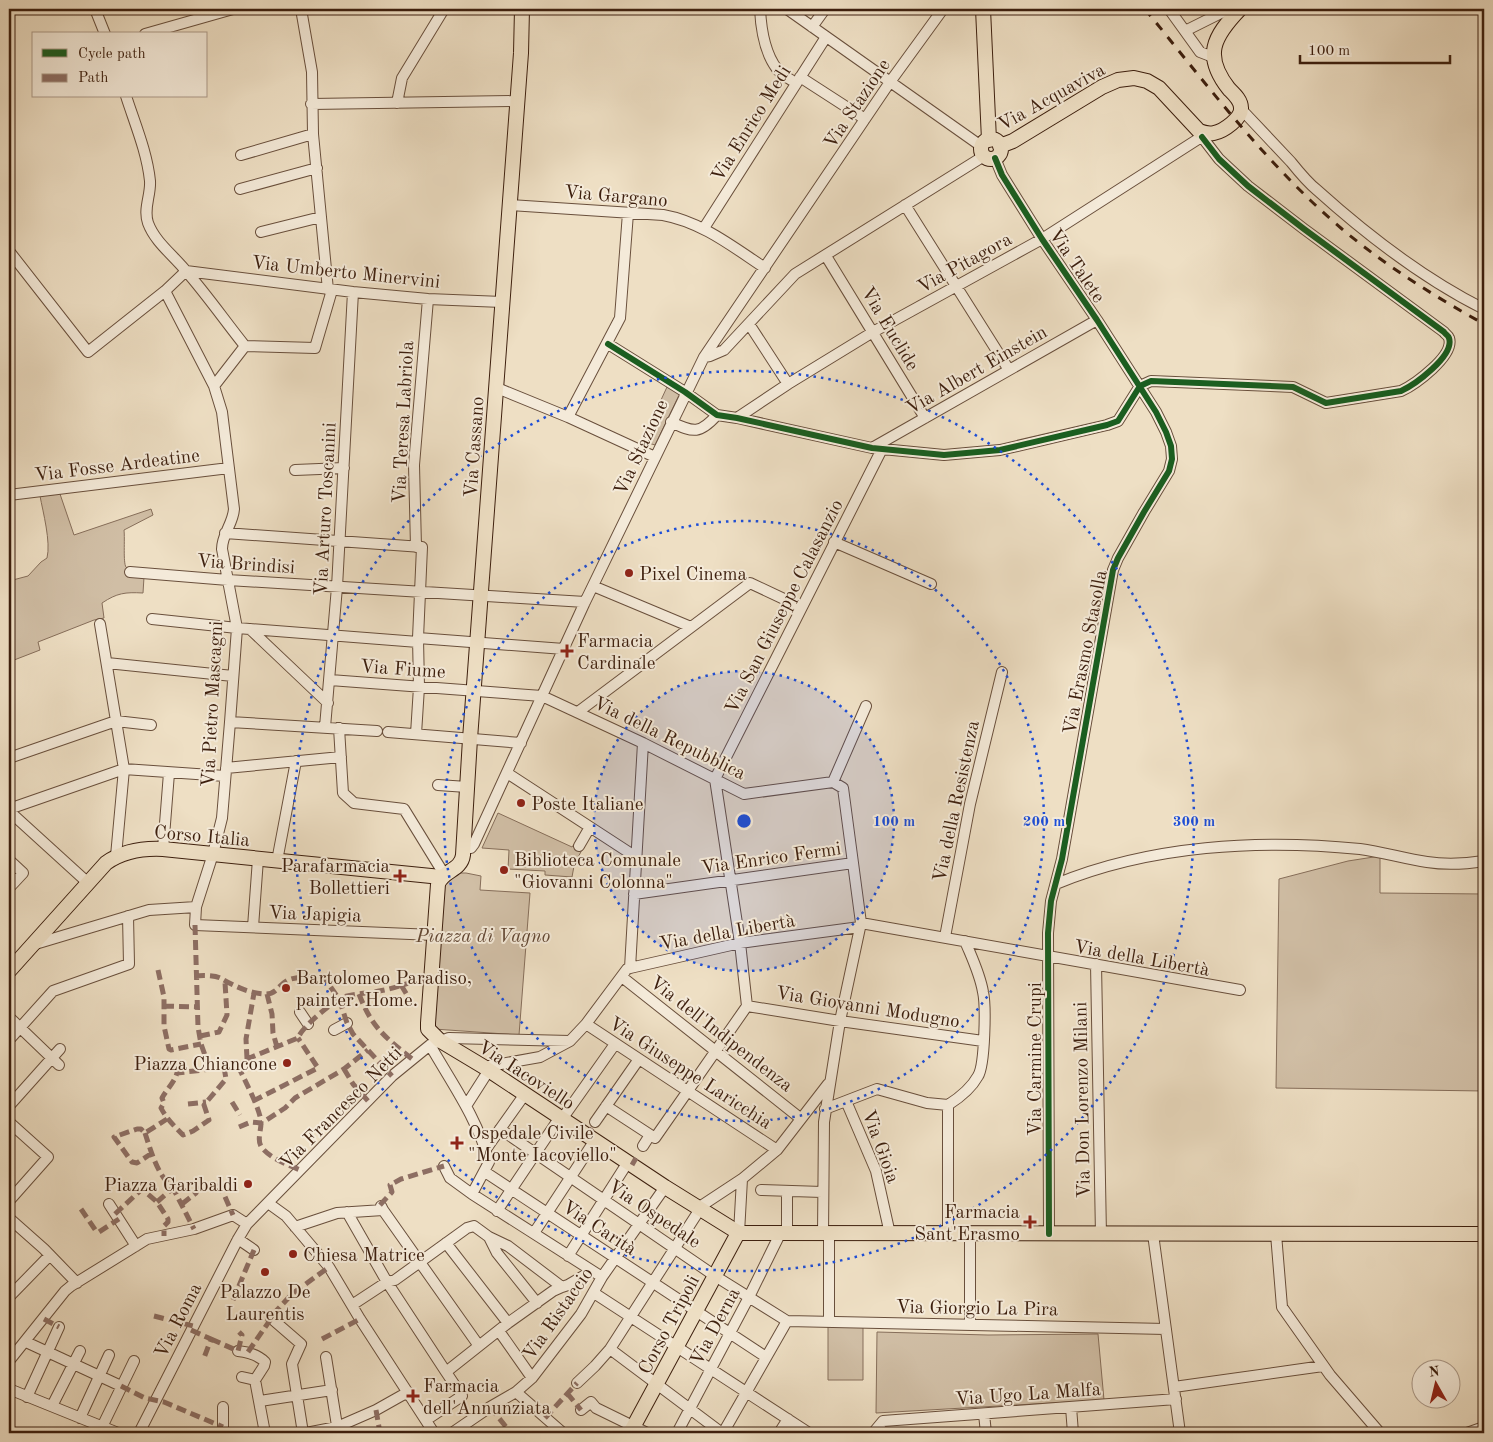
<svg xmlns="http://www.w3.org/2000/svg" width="1493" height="1442" font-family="'Old Standard TT',serif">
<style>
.green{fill:#d0bea5;stroke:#866e5a}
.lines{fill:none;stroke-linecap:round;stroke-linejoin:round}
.minor-casing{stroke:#694f3c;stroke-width:12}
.major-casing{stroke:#3d1f0e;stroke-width:16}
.minor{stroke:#f4ead9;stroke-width:10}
.major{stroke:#eedfc4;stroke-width:14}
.rail{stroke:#3d1f0e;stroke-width:3;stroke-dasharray:9 9;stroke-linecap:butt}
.quiet{stroke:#8d6e63;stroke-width:5;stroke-dasharray:10 5;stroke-linecap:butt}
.cycleway-casing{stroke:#f4ead9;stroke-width:9}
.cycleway{stroke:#1b5e20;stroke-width:6}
.ring{fill:none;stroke:#1d4ed8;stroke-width:2.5;stroke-dasharray:2.5 5}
.poi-dot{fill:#8f2418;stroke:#f4ead9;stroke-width:2}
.labels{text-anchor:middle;stroke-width:4;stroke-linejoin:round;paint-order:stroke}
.street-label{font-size:19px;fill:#3d1f0e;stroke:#f4ead9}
.poi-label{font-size:19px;fill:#3d1f0e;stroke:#f4ead9;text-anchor:start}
.park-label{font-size:19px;font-style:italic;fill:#624734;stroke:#f4ead9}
.centre{fill:#1d4ed8;stroke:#f4ead9;stroke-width:2.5}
.ring-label{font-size:15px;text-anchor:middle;font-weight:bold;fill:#1d4ed8;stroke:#f4ead9;stroke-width:4;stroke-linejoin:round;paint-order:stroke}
</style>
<rect width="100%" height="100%" fill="#eedfc4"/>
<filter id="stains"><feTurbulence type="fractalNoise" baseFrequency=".004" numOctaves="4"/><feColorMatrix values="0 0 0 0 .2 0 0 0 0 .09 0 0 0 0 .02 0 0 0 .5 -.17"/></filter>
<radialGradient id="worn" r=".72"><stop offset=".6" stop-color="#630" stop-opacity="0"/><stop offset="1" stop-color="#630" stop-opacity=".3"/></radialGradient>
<path class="green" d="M667 387 680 393 655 445 642 441Z
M60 494 74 535 151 509 153 515 124 530C125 539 123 563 126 567 130 572 139 574 144 577L143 593C125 592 117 593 102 603L104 618 94 620 38 642 40 650 9 662V581L28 576 41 562 47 558C51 542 43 512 40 496Z
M498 813 572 847 575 843 583 848 576 861 575 866H574L572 877 545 875V871L508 869 509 850 482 848Z
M1380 856V893L1484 894V1091L1276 1088 1279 879 1348 861Z
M451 873H466L481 876 480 890 530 893 519 1035 434 1029 443 880Z
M828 1326H863V1380H828Z
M877 1332 988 1335 1098 1334 1104 1400 876 1413Z"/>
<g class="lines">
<defs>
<path id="minor" d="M95 9 105 34
M301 9 312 72 313 134 328 290
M760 9C761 29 764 52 777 69 781 75 790 79 796 83
M787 9 981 146
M1169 9 1200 52 1213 57
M812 27 825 9
M1185 31 1229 9
M145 34 233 9
M800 77 865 119
M126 96C135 124 147 152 150 181 151 195 143 209 148 223 155 242 173 255 186 271 207 295 225 321 245 346
M397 103 402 78 444 9
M311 104 517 101
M1241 109C1258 127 1275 145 1291 162 1299 172 1307 182 1317 190 1367 235 1424 279 1484 309
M241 155 313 134
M995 158 1002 175 1042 239 1097 320 1156 412 1166 432 1171 446 1172 459 1169 471 1144 512 1118 558 1113 570 1062 859 1051 901 1048 933 1049 1234
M240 189 317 168
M510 205 663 215C702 222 733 247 765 268
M905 205 1009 370
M704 228 826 37
M261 232 321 217
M9 251 88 352 165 291 186 271
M826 256 925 418
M186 271 353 292 428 299 502 302
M165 291 214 386 222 412 234 509C233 524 222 534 222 549L237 628 230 722 222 818 213 854 196 907 195 925 434 935
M749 324 788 384
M608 344 685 392 717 415 737 418 872 448 944 455 1000 450 1107 425 1118 421 1140 386 1151 381 1293 387 1326 403 1401 391C1414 385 1455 356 1449 338 1448 335 1445 334 1444 332L1304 229 1248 186 1219 159 1202 137
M704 357 710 356 724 350 795 274 984 156
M214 386 245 346 315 348 332 290
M497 388 568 417 655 457
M568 417 620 318 628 213
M737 418 788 384 873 332 1042 239 1206 134
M671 422C694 433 700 434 717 415
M872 448 1097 320
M295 470 344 468
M9 495 229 468
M225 533 422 547 418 638 419 687 416 734
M834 542 931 584
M416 547 414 465 428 299
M130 572 228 580 585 602
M593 586 691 627
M152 619 237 628 418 642
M100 624 124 769 116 856
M250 629 328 703
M418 638 564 649
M107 663 233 676
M330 680 542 696 643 743 744 794 833 782 843 788 861 923 840 1021 824 1122 823 1234
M578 712 750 583 801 607
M230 722 377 731
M325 727 337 587 353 292
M339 728 343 793 354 803 404 809 444 874
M388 732 521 743
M9 758 116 721 151 725
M226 768 341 757
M507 773 636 857
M715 779 882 449
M715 779 740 943 747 1006
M833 782 866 706
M438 785 467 787
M9 809 124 769 225 776
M9 811 87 882
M579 846 590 827
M463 847 471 848 474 844 585 602 704 357 890 82 943 9
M163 849 169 773
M9 860 23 873 9 888
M277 861 296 761
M1056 884C1150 845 1260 839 1360 849 1383 852 1405 859 1427 862 1446 865 1465 864 1484 861
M634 894 853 863
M861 923 1240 990
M253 927 258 859
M945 937 970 804 1002 672
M32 945 149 910 196 907
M1096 964 1101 1235
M630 968 643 743
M622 977 800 1118
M747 1006 840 1021 983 1041
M300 1012 308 1024
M9 1017 59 1065
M586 1024 777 1150
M334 1030 347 1023
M9 1040 53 991 129 964 128 916
M430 1045C451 1082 478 1119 489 1162L472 1194
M484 1067 540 1057 570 1041 586 1024 627 969 630 968 740 943 860 927
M846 1101 876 1171 890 1234
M9 1106 60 1049
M466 1106 489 1070
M606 1106 655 1138 747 1006
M825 1109 877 1089 927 1103 948 1105C959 1098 972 1087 978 1076 985 1065 986 1005 983 992 980 974 972 958 965 941
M562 1119 615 1044
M9 1122 48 1157 9 1201
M595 1122 639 1059
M500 1129 715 1276 787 1321
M643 1146 650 1135
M486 1149 525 1094
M444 1166 450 1178 472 1194 602 1277
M485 1172 766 1357
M761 1190 822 1192
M268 1203 286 1216 329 1267 360 1319 434 1433
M109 1204 136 1246
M698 1208 742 1179 777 1150 828 1084
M383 1210 479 1346
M497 1211 560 1117
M347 1212 387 1282 446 1372
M9 1218 44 1249 77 1283
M295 1227 337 1213 383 1210 381 1206
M534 1233 595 1140
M739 1233 742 1179
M787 1234V1191
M948 1234V1105
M970 1234V1325
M1153 1234 1180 1433
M1276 1234 1282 1307 1330 1375 1380 1433
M489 1237 497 1253 537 1303
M238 1239 254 1250
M446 1243 508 1323
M568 1256 628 1162
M562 1287 568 1285 592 1271
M594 1293 809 1433
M9 1297 50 1255
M352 1305 387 1282 395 1280 467 1228 474 1226 489 1237 508 1246 562 1287 553 1291 508 1323 446 1372 462 1396 426 1420
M271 1318 301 1344 292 1364 303 1433
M787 1321 1166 1329
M829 1322V1234
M499 1331 532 1378
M26 1342 121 1386
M610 1349 722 1433
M238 1351C248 1352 258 1355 265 1362L264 1366 255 1380 265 1433
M326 1357 338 1432
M9 1361 65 1291 71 1286 147 1239 194 1229 233 1215 247 1224
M242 1377 255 1380
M577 1383 595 1366 610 1349 700 1209
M1174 1387 1323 1366
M9 1389 118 1433
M516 1392 563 1433
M27 1397 59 1327
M260 1401 332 1390
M52 1406 80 1351
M1071 1407 1073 1433
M581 1410 591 1402 596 1408 647 1433
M984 1414 986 1433
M80 1418 109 1355
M102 1427 134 1361
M9 1431 15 1433
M139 1433 238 1239 247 1224 392 1076 430 1045 449 1038 570 1041
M223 1433V1407
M306 1433 337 1427 376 1410 408 1392
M452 1433 490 1407 516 1392 532 1378 581 1314 602 1277 665 1187
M677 1433 749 1297 780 1234
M723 1433 787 1321
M779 1433 788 1419
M873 1433 883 1421 1176 1399
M1467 1433 1484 1427"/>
<path id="major" d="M522 9 521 53 470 739 463 855C461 871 443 870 438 884L428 1023V1029L439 1040 484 1067 665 1187 739 1233 1484 1234
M983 9 989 140
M981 149a10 10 0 1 1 20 0a10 10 0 1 1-20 0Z
M1000 146 1013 141 1102 87 1118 80 1134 78 1147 81 1159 88 1199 131C1204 133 1209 134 1214 133 1224 131 1242 118 1241 108 1241 100 1234 94 1229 89 1203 56 1213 37 1240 9
M9 971 106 863C123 851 143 848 163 849L441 877
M630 1433 738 1233"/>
</defs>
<use href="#minor" class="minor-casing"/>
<use href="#major" class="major-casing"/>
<use href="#minor" class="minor"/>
<use href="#major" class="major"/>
<path class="rail" d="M1145 9C1207 85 1267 165 1342 229 1386 266 1434 296 1484 324"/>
<path class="quiet" d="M195 925 198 1027 201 1044 210 1069
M158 970 164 997V1026L169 1049 171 1050 201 1044
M195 976C202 975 217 975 222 979 234 986 251 994 266 994 277 994 279 984 288 980 298 976 312 977 323 976L339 999 347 1023 353 1034 392 1076
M401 985 407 995
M267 994 272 1014 273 1033 277 1047
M359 994C372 1028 385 1037 412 1059
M164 1006 199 1007
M200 1036 219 1032 227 1015 225 982
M247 1059 246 1039 254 993
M238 1066C244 1079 261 1110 261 1123 261 1132 256 1142 263 1149 272 1159 288 1165 300 1170
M224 1067 226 1079 204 1105 209 1120 193 1131 183 1135C175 1127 166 1118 161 1108L164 1103 162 1098C167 1089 174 1083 177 1073L238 1066 246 1062 247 1059 298 1038C302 1027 330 1004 341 998 353 993 366 994 379 991 397 988 414 981 432 975
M344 1069 353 1084 368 1101
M253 1101 318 1068 298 1038
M232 1102 240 1115
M188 1104 206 1102
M239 1127 251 1122 261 1123 265 1121 285 1108 295 1098 344 1069 368 1050
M145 1133C151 1151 157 1175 173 1188L194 1229
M587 1135 592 1128
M152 1153 137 1163 132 1162 114 1137 137 1129H141L145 1133 167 1119
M632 1165 636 1158
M219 1183 233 1215
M157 1202 173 1188
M182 1204 196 1193 199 1186
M380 1205 392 1192 390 1185 401 1179 444 1166
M81 1209 96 1231 99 1232 119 1219
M115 1214 142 1189 157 1202 168 1219V1222L164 1226V1236
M233 1300 254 1250
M154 1316 193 1326
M44 1319 59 1327
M191 1330 211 1339 204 1358
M211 1339 238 1351 242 1335 239 1332
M322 1339 360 1319
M248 1352 277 1310 292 1294 329 1267
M121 1386 145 1398 164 1402 223 1427
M567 1393 581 1410
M490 1407 511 1433
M376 1410 380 1433
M545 1418 577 1383"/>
<defs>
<path id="cycleway" d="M995 158 1002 175 1042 239 1097 320 1156 412 1166 432 1171 446 1172 459 1169 471 1144 512 1118 558 1113 570 1062 859 1051 901 1048 933 1049 1234
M608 344 685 392 717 415 737 418 872 448 944 455 1000 450 1107 425 1118 421 1140 386 1151 381 1293 387 1326 403 1401 391C1414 385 1455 356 1449 338 1448 335 1445 334 1444 332L1304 229 1248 186 1219 159 1202 137"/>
</defs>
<use href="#cycleway" class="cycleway-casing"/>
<use href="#cycleway" class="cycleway"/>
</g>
<circle cx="744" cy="821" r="150" fill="#1d4ed8" fill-opacity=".12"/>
<g class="ring">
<circle cx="744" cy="821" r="150"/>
<circle cx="744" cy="821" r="300"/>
<circle cx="744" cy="821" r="450"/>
</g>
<g class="poi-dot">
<circle cx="629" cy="573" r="5"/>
<path d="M564.5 643.5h5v5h5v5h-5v5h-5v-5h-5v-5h5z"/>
<circle cx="521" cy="803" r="5"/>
<circle cx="504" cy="870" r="5"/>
<path d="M397.5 868.5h5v5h5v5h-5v5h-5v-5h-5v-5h5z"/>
<circle cx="286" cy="988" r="5"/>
<circle cx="287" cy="1063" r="5"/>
<path d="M454.5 1135.5h5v5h5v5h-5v5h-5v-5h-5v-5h5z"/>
<circle cx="248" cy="1184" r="5"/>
<path d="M1027.5 1214.5h5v5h5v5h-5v5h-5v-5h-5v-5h5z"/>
<circle cx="293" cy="1254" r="5"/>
<circle cx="265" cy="1272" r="5"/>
<path d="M410.5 1388.5h5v5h5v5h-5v5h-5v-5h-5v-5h5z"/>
</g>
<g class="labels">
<g class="street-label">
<text transform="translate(1051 96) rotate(-29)" y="7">Via Acquaviva</text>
<text transform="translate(856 103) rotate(-56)" y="7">Via Stazione</text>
<text transform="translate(750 123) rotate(-58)" y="7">Via Enrico Medi</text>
<text transform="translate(616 195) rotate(5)" y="7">Via Gargano</text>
<text transform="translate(964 262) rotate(-29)" y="7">Via Pitagora</text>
<text transform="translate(1078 265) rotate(56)" y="7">Via Talete</text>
<text transform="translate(346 271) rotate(6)" y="7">Via Umberto Minervini</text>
<text transform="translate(891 328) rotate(59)" y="7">Via Euclide</text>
<text transform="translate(976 369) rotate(-30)" y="7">Via Albert Einstein</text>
<text transform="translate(402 422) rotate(-87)" y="7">Via Teresa Labriola</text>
<text transform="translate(473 447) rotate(-86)" y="7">Via Cassano</text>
<text transform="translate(640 447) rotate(-65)" y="7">Via Stazione</text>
<text transform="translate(117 464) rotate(-7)" y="7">Via Fosse Ardeatine</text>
<text transform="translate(324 509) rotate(-87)" y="7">Via Arturo Toscanini</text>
<text transform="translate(246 563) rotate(4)" y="7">Via Brindisi</text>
<text transform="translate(783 606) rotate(-63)" y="7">Via San Giuseppe Calasanzio</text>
<text transform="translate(1084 652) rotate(-79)" y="7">Via Erasmo Stasolla</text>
<text transform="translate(403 668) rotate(4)" y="7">Via Fiume</text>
<text transform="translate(211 704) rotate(-87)" y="7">Via Pietro Mascagni</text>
<text transform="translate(670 737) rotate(26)" y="7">Via della Repubblica</text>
<text transform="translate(955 801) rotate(-78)" y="7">Via della Resistenza</text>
<text transform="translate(202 835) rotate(5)" y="7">Corso Italia</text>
<text transform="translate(771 857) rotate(-8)" y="7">Via Enrico Fermi</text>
<text transform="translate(315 913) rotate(2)" y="7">Via Japigia</text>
<text transform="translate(727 931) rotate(-10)" y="7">Via della Libertà</text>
<text transform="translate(1142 957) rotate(10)" y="7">Via della Libertà</text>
<text transform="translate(868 1006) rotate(9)" y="7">Via Giovanni Modugno</text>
<text transform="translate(722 1033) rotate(38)" y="7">Via dell'Indipendenza</text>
<text transform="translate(1034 1059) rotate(-90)" y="7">Via Carmine Crupi</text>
<text transform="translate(691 1072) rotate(33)" y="7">Via Giuseppe Laricchia</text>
<text transform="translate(527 1074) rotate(33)" y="7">Via Iacoviello</text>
<text transform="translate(1081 1100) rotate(-91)" y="7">Via Don Lorenzo Milani</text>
<text transform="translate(340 1107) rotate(-45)" y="7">Via Francesco Netti</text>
<text transform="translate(882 1146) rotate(70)" y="7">Via Gioia</text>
<text transform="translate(655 1213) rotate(34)" y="7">Via Ospedale</text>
<text transform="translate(600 1227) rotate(33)" y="7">Via Carità</text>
<text transform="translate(977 1307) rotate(1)" y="7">Via Giorgio La Pira</text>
<text transform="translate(557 1313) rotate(-55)" y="7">Via Ristaccio</text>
<text transform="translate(177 1320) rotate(-63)" y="7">Via Roma</text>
<text transform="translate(668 1324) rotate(-62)" y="7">Corso Tripoli</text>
<text transform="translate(714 1326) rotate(-62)" y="7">Via Derna</text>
<text transform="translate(1028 1393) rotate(-4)" y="7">Via Ugo La Malfa</text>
</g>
<g class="poi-label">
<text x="639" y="580">Pixel Cinema</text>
<text x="577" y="647">Farmacia<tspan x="577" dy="22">Cardinale</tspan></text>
<text x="531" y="810">Poste Italiane</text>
<text x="514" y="866">Biblioteca Comunale<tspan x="514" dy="22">"Giovanni Colonna"</tspan></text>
<text x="390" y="872" text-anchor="end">Parafarmacia<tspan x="390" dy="22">Bollettieri</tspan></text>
<text x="296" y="984">Bartolomeo Paradiso,<tspan x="296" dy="22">painter. Home.</tspan></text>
<text x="277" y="1070" text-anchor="end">Piazza Chiancone</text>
<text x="468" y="1139">Ospedale Civile<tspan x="468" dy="22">"Monte Iacoviello"</tspan></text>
<text x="238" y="1191" text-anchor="end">Piazza Garibaldi</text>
<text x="1020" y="1218" text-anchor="end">Farmacia<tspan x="1020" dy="22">Sant'Erasmo</tspan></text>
<text x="303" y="1261">Chiesa Matrice</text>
<text x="265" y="1298" text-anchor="middle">Palazzo De<tspan x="265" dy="22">Laurentis</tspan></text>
<text x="423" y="1392">Farmacia<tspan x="423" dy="22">dell'Annunziata</tspan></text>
</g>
<g class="park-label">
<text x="483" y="942">Piazza di Vagno</text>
</g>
</g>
<circle cx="744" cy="821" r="8" class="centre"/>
<g class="ring-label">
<text x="894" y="826">100 m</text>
<text x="1044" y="826">200 m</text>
<text x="1194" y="826">300 m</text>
</g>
<rect width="1493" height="1442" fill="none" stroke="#eedfc4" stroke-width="30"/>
<rect x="10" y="10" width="1473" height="1422" fill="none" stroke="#3d1f0e" stroke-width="2.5"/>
<rect x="15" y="15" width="1463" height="1412" fill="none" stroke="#3d1f0e"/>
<rect x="32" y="32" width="175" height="65" fill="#f4ead9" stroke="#ab9988"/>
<rect x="42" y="49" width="25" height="8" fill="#1b5e20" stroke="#ab9988"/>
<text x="78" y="58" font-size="15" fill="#3d1f0e">Cycle path</text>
<rect x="42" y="74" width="25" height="8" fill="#8d6e63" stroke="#ab9988"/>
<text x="78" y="82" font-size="15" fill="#3d1f0e">Path</text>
<g transform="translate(1436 1384) rotate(352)"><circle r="24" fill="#f4ead9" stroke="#ab9988"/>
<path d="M0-4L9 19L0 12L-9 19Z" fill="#8f2418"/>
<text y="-8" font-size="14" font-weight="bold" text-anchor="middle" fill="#3d1f0e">N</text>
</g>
<path d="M1300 55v8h150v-8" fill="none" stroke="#3d1f0e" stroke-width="2.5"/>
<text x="1308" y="55" font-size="15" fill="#3d1f0e" stroke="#f4ead9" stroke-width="4" paint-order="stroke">100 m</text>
<rect width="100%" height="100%" filter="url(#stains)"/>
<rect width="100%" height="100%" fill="url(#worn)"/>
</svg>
